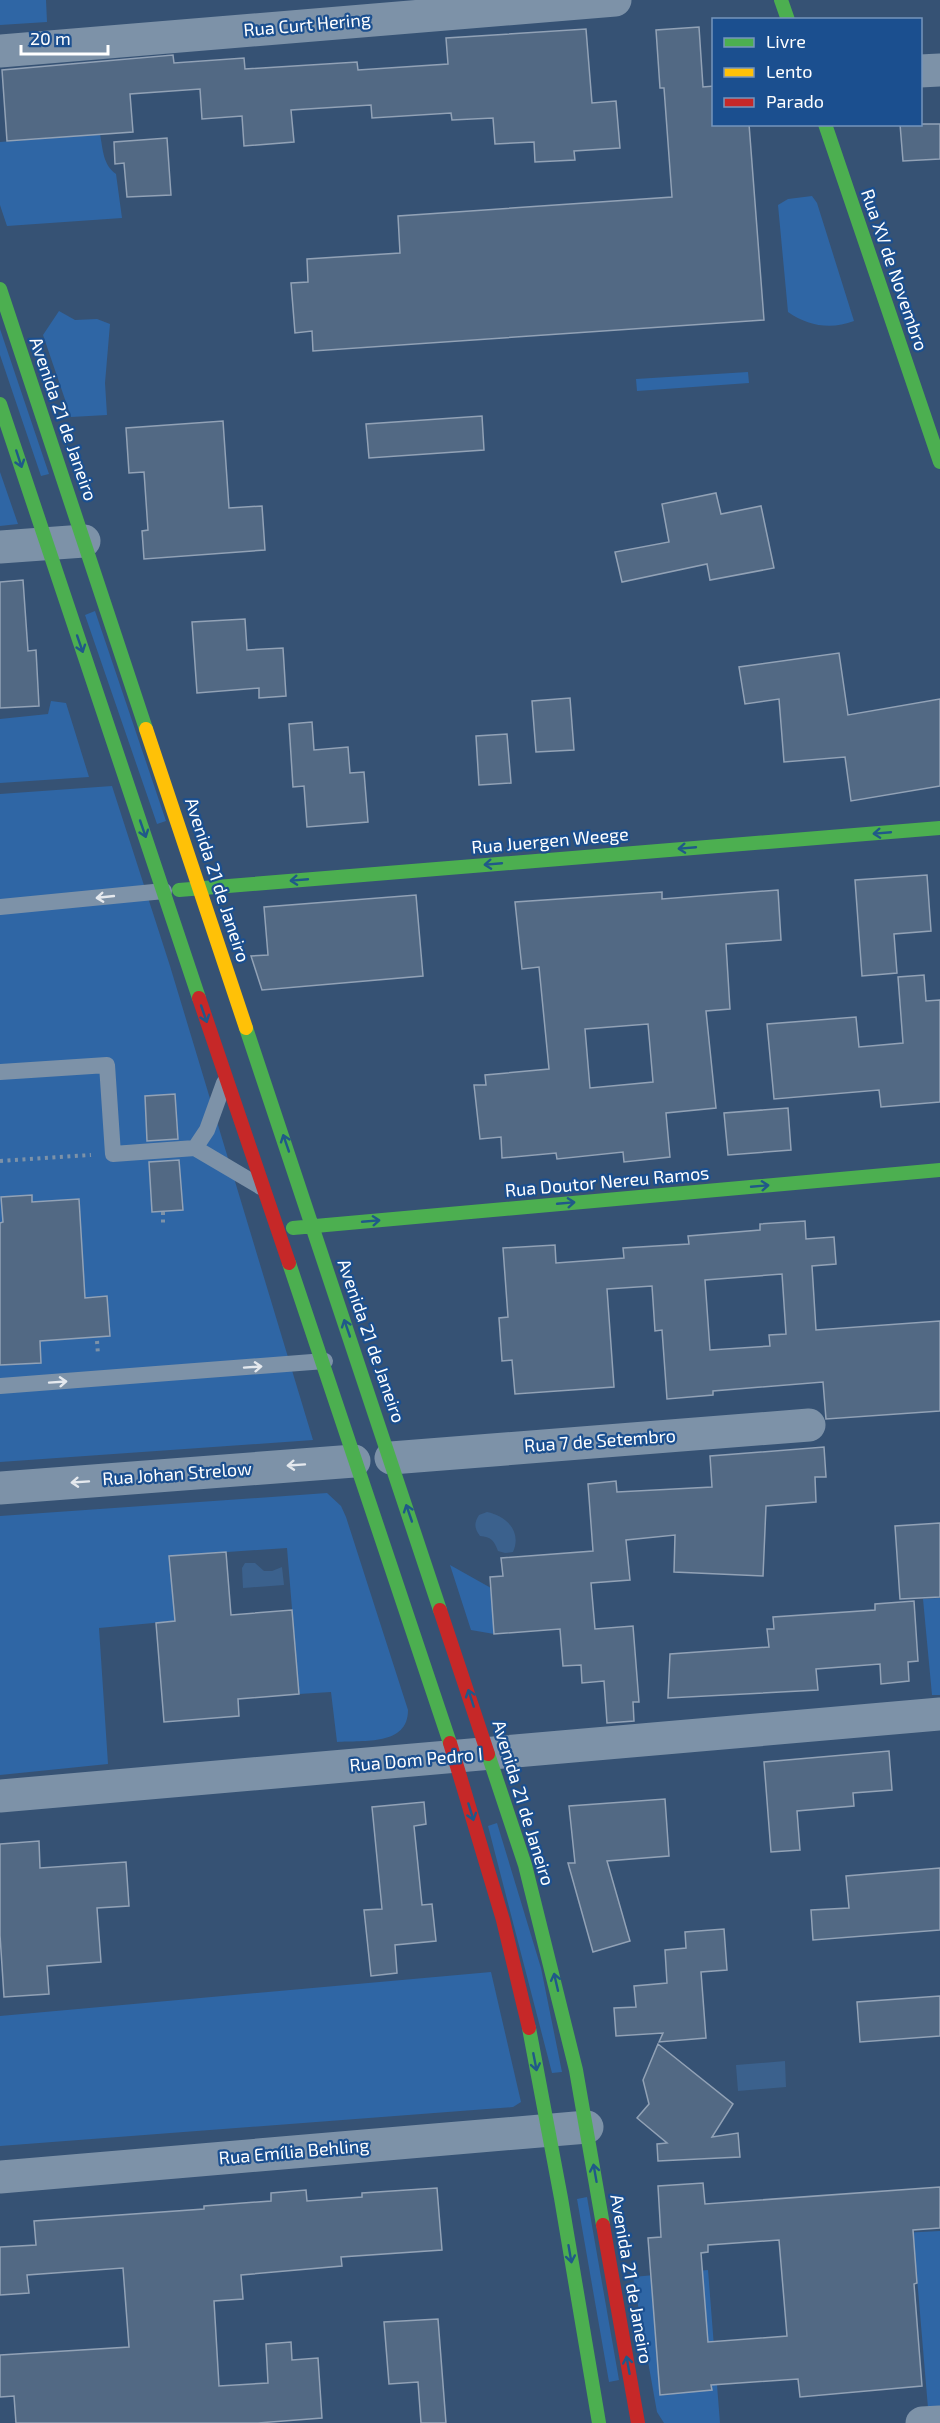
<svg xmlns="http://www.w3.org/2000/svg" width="940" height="2423" font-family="'Exo 2',sans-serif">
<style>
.green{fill:#2f66a5}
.water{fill:#3b618d}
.building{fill:#526984;stroke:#92a2b6;stroke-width:1.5;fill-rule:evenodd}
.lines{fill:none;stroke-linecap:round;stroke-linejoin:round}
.path{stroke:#7d92a8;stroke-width:4;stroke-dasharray:3 4.5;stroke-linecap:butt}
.lane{stroke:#7d92a8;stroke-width:16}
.street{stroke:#7d92a8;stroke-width:33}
.fast{stroke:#4caf50;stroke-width:14}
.slow{stroke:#ffc107;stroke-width:14}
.jam{stroke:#c62828;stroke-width:14}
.oneway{stroke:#205989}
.oneway2{stroke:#e5e9ee}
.labels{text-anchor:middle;stroke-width:4.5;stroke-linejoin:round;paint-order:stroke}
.street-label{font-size:18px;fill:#fff;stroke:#1b4f8f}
</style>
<rect width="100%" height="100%" fill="#365274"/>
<path class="green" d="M0 0H46L47 22 0 25Z
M100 134C103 150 103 165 116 174L122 218 7 226 0 205V142Z
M812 196 817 203 854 321C831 330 808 326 788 312L778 205 788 199Z
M59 311 75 320 97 319 110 324 105 383 107 415 71 417 43 335Z
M0 329 49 474 41 476 0 355Z
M748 372 749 383 637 391 636 379Z
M0 472 18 524 0 526Z
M95 611 166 821 157 824 85 615Z
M51 701 66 703 89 777 0 783V719L48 714Z
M112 786 170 966 313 1440 0 1462V794Z
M327 1493 341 1506 346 1517 408 1710C408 1746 364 1740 337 1742L331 1692 299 1694 287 1548 170 1556 175 1621 99 1628 108 1764 0 1775V1516Z
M450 1565 491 1588 494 1634 471 1630Z
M940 1598V1695H932L923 1599Z
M497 1823 541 1968 562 2072 552 2073 488 1826Z
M491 1972 521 2102 513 2107 0 2146V2016Z
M587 2197 619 2380 609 2382 577 2199Z
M940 2231V2407L928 2408 915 2254 901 2233Z
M708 2270 720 2423H664L657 2412 633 2277Z"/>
<path class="water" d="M487 1512C507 1516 522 1532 513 1552L505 1553 498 1551C494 1540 491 1537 480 1536 474 1528 474 1523 479 1515Z
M245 1563H255L264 1571H272L282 1567 284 1585 243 1588 242 1568Z
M785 2061 786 2087 738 2091 736 2065Z"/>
<path class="building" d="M699 27 703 87 714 86V124H749L764 320 313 351 312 331 295 333 291 283 308 282 307 259 400 253 398 216 672 197 664 88H660L656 30Z
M586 29 592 103 616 101 620 148 574 151 575 160 535 162 534 142 495 144 493 118 452 120 451 113 372 118 371 105 291 110 294 142 244 146 242 116 202 119 200 89 130 94 133 132 7 141 2 70 173 55 174 63 244 58 245 69 357 62 358 70 448 64 446 38Z
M900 124H940V159L903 161Z
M167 138 171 195 127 197 124 163 115 164 114 142Z
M482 416 484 450 369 458 366 424Z
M223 421 229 508 262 506 265 550 144 559 142 531 148 530 144 472 129 473 126 428Z
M716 493 721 514 761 506 774 568 710 580 707 564 622 582 615 552 669 542 662 504Z
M23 580 28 651 36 650 39 706 0 708V582Z
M245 619 247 650 283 648 286 696 259 698V688L197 693 192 622Z
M839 653 848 715 940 699V786L851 801 845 757 784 762 779 699 745 704 739 667Z
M570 698 574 750 536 752 532 701Z
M312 722 314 750 348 747 350 773 364 772 368 822 307 827 304 786 293 787 289 724Z
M507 734 511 783 479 785 476 736Z
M927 875 931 931 894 934 897 973 862 976 855 880Z
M778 890 781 940 726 944 730 1009 706 1011 716 1108 666 1113 670 1157 624 1162 623 1152 557 1159 556 1153 502 1158 501 1137 480 1139 474 1085H486L485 1075 549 1069 539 967 522 969 515 902 662 892V899ZM648 1024 653 1082 590 1088 585 1029Z
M416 895 423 976 262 990 251 956 268 955 264 907Z
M924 975 926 1001 940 1000V1102L881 1107 879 1090 774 1099 767 1024 856 1017 859 1047 903 1043 898 977Z
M175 1094 178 1139 147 1141 145 1096Z
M788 1108 791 1150 728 1155 724 1113Z
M179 1160 183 1210 152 1212 149 1162Z
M32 1195V1202L79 1199 85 1298 107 1296 110 1336 40 1341 41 1363 0 1365V1223L3 1222 1 1197Z
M805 1221 806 1239 834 1237 836 1264 812 1266 816 1330 940 1321V1411L826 1419 823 1382 713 1391V1395L667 1399 662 1330 655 1331 652 1286 607 1289 614 1387 515 1394 512 1360 502 1361 499 1318 508 1317 503 1248 555 1245 556 1263 624 1258 623 1248 689 1244 688 1236 760 1230V1224ZM782 1274 786 1334 769 1335 770 1346 710 1350 705 1280Z
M824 1447 826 1477H815L816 1502 766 1506 763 1576 674 1572 675 1535 626 1540 630 1580 591 1583 595 1629 633 1626 639 1702H633L634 1721 607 1723 604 1681 582 1683 581 1665 563 1666 560 1629 494 1634 490 1577 503 1576 501 1558 593 1551 588 1484 616 1481 617 1492 712 1487 710 1456Z
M940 1523V1597L900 1599 895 1526Z
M226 1552 231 1615 292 1610 299 1694 238 1699 239 1716 164 1722 156 1623 175 1621 169 1556Z
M914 1601 918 1661 908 1662 909 1681 881 1684 880 1664 816 1669 818 1690 668 1698 670 1654 769 1647 767 1629H774L773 1617 875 1610V1604Z
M889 1751 892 1790 853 1793 854 1806 797 1811 800 1850 771 1852 764 1762Z
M665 1799 669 1856 607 1861 630 1941 593 1952 568 1863H575L569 1806Z
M424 1802 426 1824 414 1826 422 1905 432 1904 436 1941 395 1945 397 1973 371 1976 364 1910 382 1909 372 1807Z
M39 1841 40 1868 126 1862 129 1906 97 1908 101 1962 47 1966 49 1994 4 1997 0 1935V1844Z
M940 1868V1930L813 1940 811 1910 849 1908 846 1876Z
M724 1929 727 1970 701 1972 706 2038 659 2042 663 2033 616 2036 614 2008 636 2007 634 1986 667 1983 665 1950 686 1948 685 1932Z
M940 1996V2036L860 2042 857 2002Z
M658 2044 733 2104 712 2137 738 2133 740 2157 658 2161 657 2144 667 2143 637 2118 649 2104 643 2080Z
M703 2183 705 2204 940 2187V2228L913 2230 917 2283 914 2284 922 2386 800 2397 798 2379 711 2385 712 2390 660 2395 648 2238 661 2237 658 2186ZM779 2240 787 2336 708 2342 701 2253 708 2252V2245Z
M437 2188 442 2250 341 2257 342 2266 241 2275 243 2299 214 2301 219 2386 268 2383 266 2344 291 2342 292 2360 318 2358 322 2418 258 2423H16L14 2396 0 2397V2355L129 2347 123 2268 27 2275 29 2293 0 2295V2247L36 2245 34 2221 204 2209V2206L271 2201V2193L306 2190 307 2201 362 2197V2193Z
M438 2319 446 2423H421L418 2382 389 2384 384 2322Z"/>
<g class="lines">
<path class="path" d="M0 1161 91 1155
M163 1212V1223
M97 1341 98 1355"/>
<path class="lane" d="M0 907 164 891
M0 1072 107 1065 113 1154 195 1148
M224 1083 207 1130 195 1148 261 1187
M0 1386 325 1361"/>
<path class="street" d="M0 51 615 0
M920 71 940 70
M0 547 84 541
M391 1458 809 1425
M0 1488 354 1461
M0 1796 940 1714
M0 2177 587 2127
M922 2423 940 2422"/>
<path class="fast" d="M781 0 788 20
M825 124 940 462
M0 289 146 729
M0 404 199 998
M179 890 940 828
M246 1028 440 1610
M293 1228 940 1170
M289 1263 450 1743
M488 1754 525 1865 576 2070 603 2225
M529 2028 561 2198 599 2423"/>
<path class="slow" d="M146 729 246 1028"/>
<path class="jam" d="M199 998 289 1263
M440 1610 488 1754
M450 1743 503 1920 529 2028
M603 2225 638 2423"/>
</g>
<defs><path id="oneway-shaft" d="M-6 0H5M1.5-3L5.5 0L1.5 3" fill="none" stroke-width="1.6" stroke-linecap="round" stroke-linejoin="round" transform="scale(1.5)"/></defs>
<g class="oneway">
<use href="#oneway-shaft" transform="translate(19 459) rotate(72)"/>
<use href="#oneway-shaft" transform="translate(80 644) rotate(71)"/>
<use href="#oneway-shaft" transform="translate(143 829) rotate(71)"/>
<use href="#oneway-shaft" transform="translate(882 833) rotate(175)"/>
<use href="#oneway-shaft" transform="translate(687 848) rotate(175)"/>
<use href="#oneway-shaft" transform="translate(493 864) rotate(175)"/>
<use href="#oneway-shaft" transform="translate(299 880) rotate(175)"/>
<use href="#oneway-shaft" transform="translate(204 1014) rotate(71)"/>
<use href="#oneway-shaft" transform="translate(286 1143) rotate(-109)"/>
<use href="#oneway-shaft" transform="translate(760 1186) rotate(-5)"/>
<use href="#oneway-shaft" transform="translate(566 1203) rotate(-5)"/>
<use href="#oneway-shaft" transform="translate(371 1221) rotate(-5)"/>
<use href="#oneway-shaft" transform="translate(347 1328) rotate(-109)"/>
<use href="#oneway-shaft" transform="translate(409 1513) rotate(-109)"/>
<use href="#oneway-shaft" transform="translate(471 1698) rotate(-108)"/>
<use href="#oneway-shaft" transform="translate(471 1812) rotate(73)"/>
<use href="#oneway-shaft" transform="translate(556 1982) rotate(-103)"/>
<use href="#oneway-shaft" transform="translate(535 2062) rotate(79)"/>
<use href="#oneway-shaft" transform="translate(595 2173) rotate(-100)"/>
<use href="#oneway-shaft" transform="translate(570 2254) rotate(80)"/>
<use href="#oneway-shaft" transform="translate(628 2365) rotate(-100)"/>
</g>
<g class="oneway2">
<use href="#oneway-shaft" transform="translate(105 897) rotate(174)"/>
<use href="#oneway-shaft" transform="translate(253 1367) rotate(-4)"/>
<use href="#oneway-shaft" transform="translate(58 1382) rotate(-4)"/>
<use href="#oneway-shaft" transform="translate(296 1465) rotate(176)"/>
<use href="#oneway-shaft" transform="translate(80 1482) rotate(176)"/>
</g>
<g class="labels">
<g class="street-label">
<text transform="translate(307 25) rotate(-5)" y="6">Rua Curt Hering</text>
<text transform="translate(894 270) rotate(71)" y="6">Rua XV de Novembro</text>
<text transform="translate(63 419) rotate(71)" y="6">Avenida 21 de Janeiro</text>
<text transform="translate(550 841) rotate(-5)" y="6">Rua Juergen Weege</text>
<text transform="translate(217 880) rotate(72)" y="6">Avenida 21 de Janeiro</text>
<text transform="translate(607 1182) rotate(-5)" y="6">Rua Doutor Nereu Ramos</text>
<text transform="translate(371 1341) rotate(71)" y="6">Avenida 21 de Janeiro</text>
<text transform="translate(600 1441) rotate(-4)" y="6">Rua 7 de Setembro</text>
<text transform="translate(177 1474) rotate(-4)" y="6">Rua Johan Strelow</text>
<text transform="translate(416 1760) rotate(-5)" y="6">Rua Dom Pedro I</text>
<text transform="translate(523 1803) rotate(73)" y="6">Avenida 21 de Janeiro</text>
<text transform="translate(294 2152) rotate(-5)" y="6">Rua Emília Behling</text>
<text transform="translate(631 2279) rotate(80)" y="6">Avenida 21 de Janeiro</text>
</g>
</g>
<rect x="712" y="18" width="210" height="108" fill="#1b4f8f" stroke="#7695bc" stroke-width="1.5"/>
<rect x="724" y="38" width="30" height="9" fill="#4caf50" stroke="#7695bc" stroke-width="1.5"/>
<text x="766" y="48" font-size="18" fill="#ffffff">Livre</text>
<rect x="724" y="68" width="30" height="9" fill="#ffc107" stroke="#7695bc" stroke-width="1.5"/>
<text x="766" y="78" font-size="18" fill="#ffffff">Lento</text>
<rect x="724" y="98" width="30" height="9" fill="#c62828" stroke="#7695bc" stroke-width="1.5"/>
<text x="766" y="108" font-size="18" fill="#ffffff">Parado</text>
<path d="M21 45v9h87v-9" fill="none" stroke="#ffffff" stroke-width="3"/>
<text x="30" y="45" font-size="18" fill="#ffffff" stroke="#1b4f8f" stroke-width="4.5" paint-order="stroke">20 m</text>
</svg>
